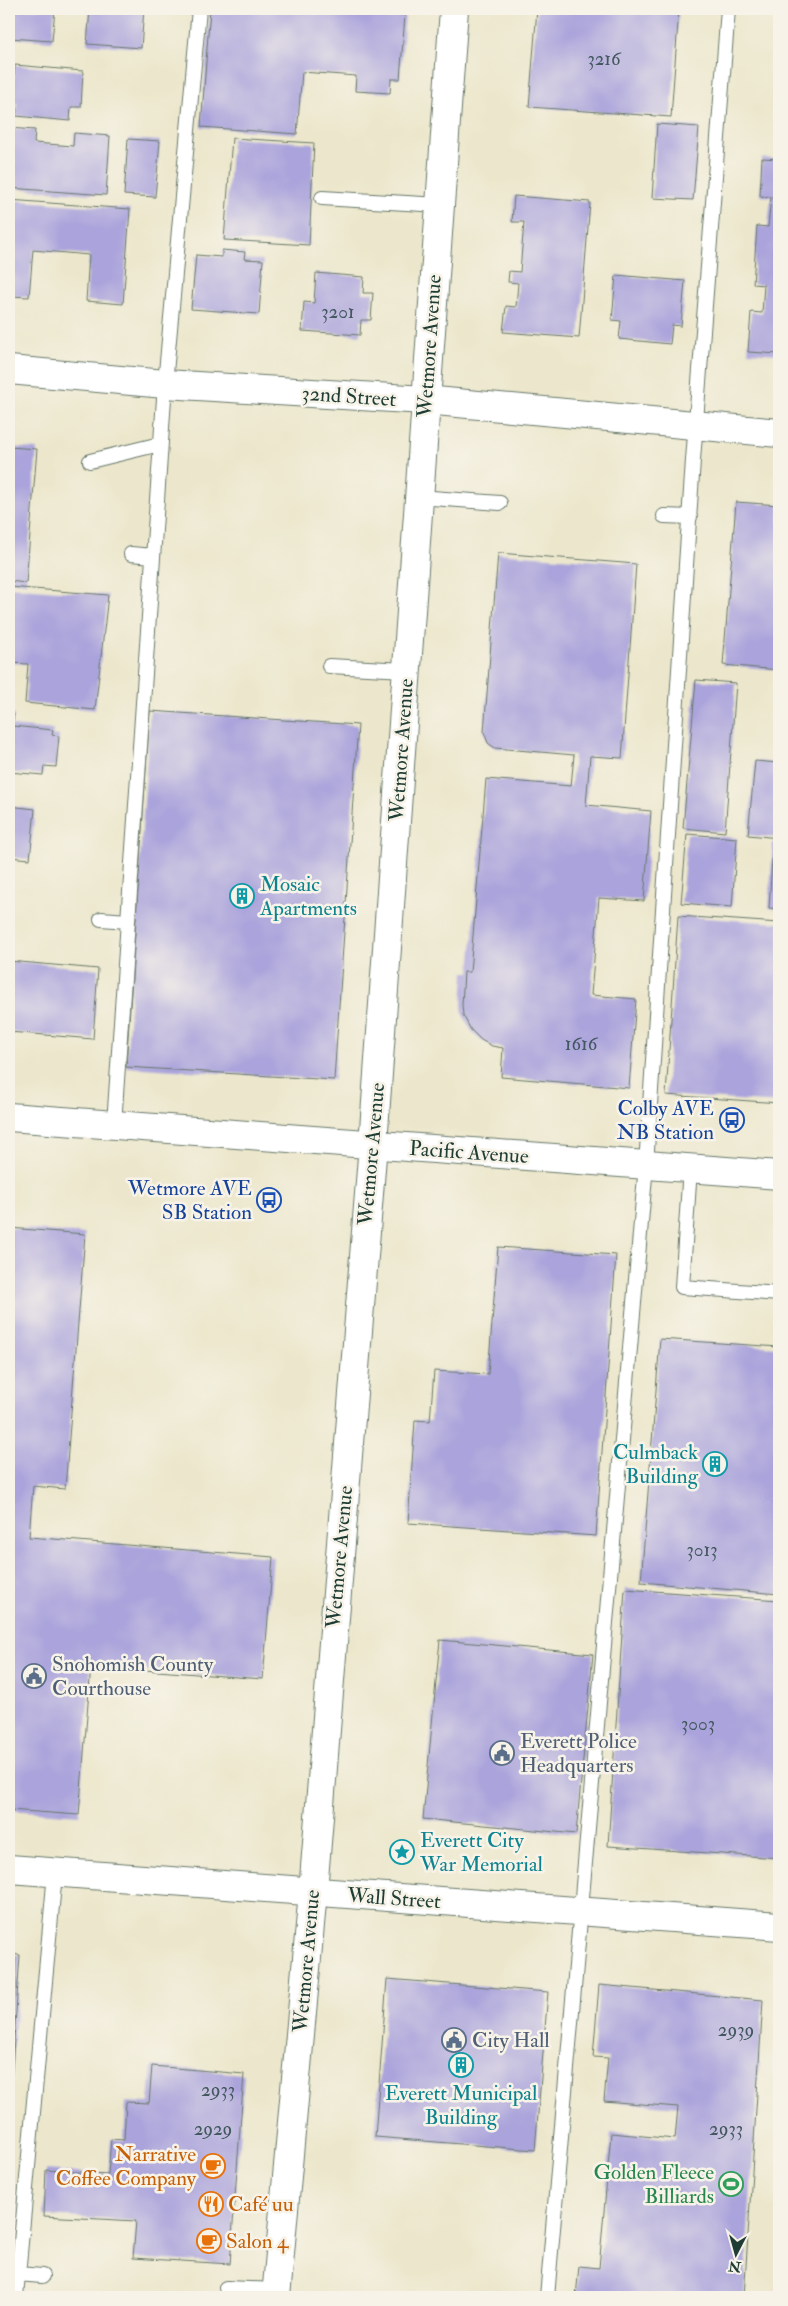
<svg xmlns="http://www.w3.org/2000/svg" width="788" height="2306" font-family="'IM FELL Double Pica',serif">
<style>
.building{fill:#aba4dc}
.lines{fill:none;stroke-linecap:round;stroke-linejoin:round}
.service-casing{stroke:#677869;stroke-width:16}
.minor-casing{stroke:#677869;stroke-width:30}
.tertiary-casing{stroke:#677869;stroke-width:30}
.service{stroke:#fff;stroke-width:14}
.minor{stroke:#fff;stroke-width:28}
.tertiary{stroke:#fff;stroke-width:28}
.labels{text-anchor:middle;stroke-width:5;stroke-linejoin:round;paint-order:stroke}
.number-label{font-size:19px;fill:#42575e}
.street-label{font-size:21px;fill:#1f3d34;stroke:#f7f3e8}
.culture-label{font-size:21px;fill:#0d838f;stroke:#f7f3e8;text-anchor:start}
.transit-label{font-size:21px;fill:#164399;stroke:#f7f3e8;text-anchor:end}
.service-label{font-size:21px;fill:#4e5e75;stroke:#f7f3e8;text-anchor:start}
.food-label{font-size:21px;fill:#c56008;stroke:#f7f3e8;text-anchor:start}
.leisure-label{font-size:21px;fill:#27864d;stroke:#f7f3e8;text-anchor:end}
</style>
<rect width="100%" height="100%" fill="#f7f3e8"/>
<filter id="ink" filterUnits="userSpaceOnUse"><feTurbulence type="fractalNoise" baseFrequency=".02" numOctaves="2"/><feDisplacementMap in="SourceGraphic" scale="10" xChannelSelector="R" yChannelSelector="G"/><feConvolveMatrix kernelMatrix="1 2 1 2 8 2 1 2 1" color-interpolation-filters="sRGB"/></filter>
<filter id="wash" filterUnits="userSpaceOnUse"><feTurbulence type="fractalNoise" baseFrequency=".0096" numOctaves="4" result="noise"/><feDisplacementMap in="SourceGraphic" scale="20" xChannelSelector="R" yChannelSelector="G"/><feGaussianBlur stdDeviation="1.12" result="paint"/><feColorMatrix in="noise" values="0 0 0 0 0 0 0 0 0 0 0 0 0 0 0 0 0 1.4 0 .05"/><feComposite in="paint" operator="in"/></filter>
<g filter="url(#wash)">
<rect width="100%" height="100%" fill="#ece7cc"/>
<g id="blocks">
<path class="building" d="M9 9H55L52 41 9 38Z
M90 9H144L141 48 87 44Z
M210 9H320L405 15 400 79H391L390 93 355 91 356 76 302 72 297 134 201 127Z
M537 9H679L671 117 529 107Z
M15 65 83 71 81 107H71L70 121 16 116 17 103H12Z
M657 124 699 127 693 200 652 198Z
M9 128 35 130 34 143 73 146 74 133 110 136 106 195 9 188Z
M232 138 314 143 309 245 224 240Z
M128 139 160 141 155 197 124 195Z
M762 158 779 159V354L748 352 751 312 762 313 764 285 753 284 757 226 768 227 771 197 760 196Z
M514 196 590 202 579 338 503 332 506 306 516 307 518 283 508 282 509 271 520 272 524 222H512Z
M9 200 130 209 123 304 86 301 89 255 33 250 29 297 9 296Z
M222 250 245 252 244 259 263 260 259 314 191 309 196 255 222 257Z
M316 273 364 277 363 293H373L371 320H361L360 335 302 331 304 302 314 303Z
M616 275 685 281 681 326 672 325 670 344 619 339 621 321 612 320Z
M9 447 37 449 26 583 9 581Z
M736 502 779 505V670L723 665Z
M498 553 636 564 622 758 590 756 586 805 651 811 644 901 599 898 591 995 636 999 629 1088 501 1077 503 1048 492 1046 481 1040 471 1030 463 1015 462 1005 464 972H470L486 779 571 786 574 755 495 748 488 743 484 732Z
M9 587 108 595 95 710 25 703 28 664 9 663Z
M696 680 736 683 725 832 683 828Z
M150 711 358 725 334 1080 126 1067Z
M9 714H14L12 726 53 730 52 735 59 736 56 767 44 766 43 775 9 772Z
M755 761 779 763V838L748 835Z
M9 806 35 809 30 859 9 857Z
M687 834 737 838 732 907 681 903Z
M773 843H779V909L769 908Z
M678 916 779 923V1103L666 1095Z
M9 961 98 969 93 1039 9 1032Z
M9 1228 85 1234 65 1489 33 1486 29 1537 273 1557 263 1679 91 1666 79 1815 9 1810Z
M498 1247 616 1255 596 1536 408 1523 415 1420 430 1421 434 1371 488 1374Z
M660 1339 779 1347V1594L641 1582Z
M625 1589 779 1600V1858L608 1846Z
M440 1640 593 1654 576 1834 423 1819Z
M9 1954 20 1955 10 2096H9Z
M387 1979 548 1992 535 2150 375 2137Z
M599 1985 763 2000 744 2297H576L579 2266 599 2268 611 2133 675 2139 678 2107 604 2101 608 2058 593 2057Z
M152 2066 244 2074 230 2264 133 2258 136 2221 44 2216 46 2170 108 2174 111 2139 124 2140 126 2102 149 2103Z"/>
</g>
</g>
<g filter="url(#ink)">
<use href="#blocks" fill-opacity="0" stroke="#677869" stroke-width="1"/>
<g class="lines">
<defs>
<path id="service" d="M322 198 440 205
M90 461 160 444
M418 497 500 503
M664 516 690 517
M131 554 153 556
M329 666 406 670
M101 919 128 921
M114 1124 165 384 199 9
M690 1168 682 1287 779 1294
M18 2274 42 2276
M226 2288 276 2290
M16 2297 55 1873
M547 2297 646 1165 693 460 728 9"/>
<path id="minor" d="M9 370 165 384 425 400 779 433"/>
<path id="tertiary" d="M9 1117 779 1175
M9 1869 779 1926
M276 2297 313 1892 373 1144 454 9"/>
</defs>
<use href="#service" class="service-casing"/>
<use href="#minor" class="minor-casing"/>
<use href="#tertiary" class="tertiary-casing"/>
<use href="#service" class="service"/>
<use href="#minor" class="minor"/>
<use href="#tertiary" class="tertiary"/>
</g>
</g>
<defs>
<symbol id="building-ring" viewBox="-11 -11 22 22"><circle r="9.5" fill="#f7f3e8" stroke="#0f9aa8" stroke-width="1.5"/><path d="M-4-6H4V6H1V3H-1V6H-4ZM-2.5-4.3h1.7v1.8h-1.7ZM.8-4.3h1.7v1.8H.8ZM-2.5-1h1.7V.8h-1.7ZM.8-1h1.7V.8H.8Z" fill="#0f9aa8"/></symbol>
<symbol id="bus-ring" viewBox="-11 -11 22 22"><circle r="9.5" fill="#f7f3e8" stroke="#1a4fb4" stroke-width="1.5"/><path d="M-5-6H5V4H4V6H2V4H-2V6H-4V4H-5ZM-3.5-4V0h7V-4ZM-3.5 1.2v1.5H-2V1.2ZM2 1.2v1.5H3.5V1.2Z" fill="#1a4fb4"/></symbol>
<symbol id="civic-ring" viewBox="-11 -11 22 22"><circle r="9.5" fill="#f7f3e8" stroke="#5c6f8a" stroke-width="1.5"/><path d="M-.6-6.5H3V-4.5H.6V-3L4-1V1h2V6H-6V1h2V-1L-.6-3ZM-1.2 2.5V6h2.4V2.5Z" fill="#5c6f8a"/></symbol>
<symbol id="sight-ring" viewBox="-11 -11 22 22"><circle r="9.5" fill="#f7f3e8" stroke="#0f9aa8" stroke-width="1.5"/><path d="M0-6L1.8-2.2L6-1.7L2.9 1.2L3.7 5.4L0 3.3L-3.7 5.4L-2.9 1.2L-6-1.7L-1.8-2.2Z" fill="#0f9aa8"/></symbol>
<symbol id="cafe-ring" viewBox="-11 -11 22 22"><circle r="9.5" fill="#f7f3e8" stroke="#e8710a" stroke-width="1.5"/><path d="M-5.5-4.5H6V0H3Q3 3.5 0 3.5H-2.5Q-5.5 3.5-5.5 0ZM3-3.2v2h1.7v-2ZM-6 4.5H4V6H-6Z" fill="#e8710a"/></symbol>
<symbol id="stadium-ring" viewBox="-11 -11 22 22"><circle r="9.5" fill="#f7f3e8" stroke="#2e9e5b" stroke-width="1.5"/><path d="M0-5a6.5 5 0 1 0 0 10a6.5 5 0 1 0 0-10ZM-3.5-1.8h7v3.6h-7Z" fill="#2e9e5b"/></symbol>
<symbol id="restaurant-ring" viewBox="-11 -11 22 22"><circle r="9.5" fill="#f7f3e8" stroke="#e8710a" stroke-width="1.5"/><path d="M-5-6h1v4h1v-4h1v4h1v-4h1v5L-1.5 .5V6h-2V.5L-5-1ZM5-6V6H3V1.5H1.5Q1.5-4 5-6Z" fill="#e8710a"/></symbol>
</defs>
<g fill-rule="evenodd">
<use href="#building-ring" x="228" y="882" width="28" height="28"/>
<use href="#bus-ring" x="718" y="1106" width="28" height="28"/>
<use href="#bus-ring" x="255" y="1186" width="28" height="28"/>
<use href="#building-ring" x="701" y="1450" width="28" height="28"/>
<use href="#civic-ring" x="20" y="1662" width="28" height="28"/>
<use href="#civic-ring" x="488" y="1739" width="28" height="28"/>
<use href="#sight-ring" x="388" y="1838" width="28" height="28"/>
<use href="#civic-ring" x="440" y="2026" width="28" height="28"/>
<use href="#building-ring" x="447" y="2051" width="28" height="28"/>
<use href="#cafe-ring" x="199" y="2152" width="28" height="28"/>
<use href="#stadium-ring" x="717" y="2170" width="28" height="28"/>
<use href="#restaurant-ring" x="197" y="2190" width="28" height="28"/>
<use href="#cafe-ring" x="195" y="2227" width="28" height="28"/>
</g>
<g class="labels">
<g class="number-label">
<text x="604" y="65">3216</text>
<text x="338" y="318">3201</text>
<text x="581" y="1050">1616</text>
<text x="702" y="1556">3013</text>
<text x="698" y="1730">3003</text>
<text x="736" y="2036">2939</text>
<text x="218" y="2096">2933</text>
<text x="213" y="2135">2929</text>
<text x="726" y="2135">2933</text>
</g>
<g class="street-label">
<text transform="translate(429 346) rotate(-86)" y="7">Wetmore Avenue</text>
<text transform="translate(349 396) rotate(4)" y="7">32nd Street</text>
<text transform="translate(401 750) rotate(-86)" y="7">Wetmore Avenue</text>
<text transform="translate(469 1152) rotate(4)" y="7">Pacific Avenue</text>
<text transform="translate(371 1154) rotate(-85)" y="7">Wetmore Avenue</text>
<text transform="translate(339 1557) rotate(-85)" y="7">Wetmore Avenue</text>
<text transform="translate(394 1898) rotate(4)" y="7">Wall Street</text>
<text transform="translate(306 1961) rotate(-85)" y="7">Wetmore Avenue</text>
</g>
<g class="culture-label">
<text x="260" y="891">Mosaic<tspan x="260" dy="24">Apartments</tspan></text>
<text x="698" y="1459" text-anchor="end">Culmback<tspan x="698" dy="24">Building</tspan></text>
<text x="420" y="1847">Everett City<tspan x="420" dy="24">War Memorial</tspan></text>
<text x="461" y="2100" text-anchor="middle">Everett Municipal<tspan x="461" dy="24">Building</tspan></text>
</g>
<g class="transit-label">
<text x="714" y="1115">Colby AVE<tspan x="714" dy="24">NB Station</tspan></text>
<text x="252" y="1195">Wetmore AVE<tspan x="252" dy="24">SB Station</tspan></text>
</g>
<g class="service-label">
<text x="52" y="1671">Snohomish County<tspan x="52" dy="24">Courthouse</tspan></text>
<text x="520" y="1748">Everett Police<tspan x="520" dy="24">Headquarters</tspan></text>
<text x="472" y="2047">City Hall</text>
</g>
<g class="food-label">
<text x="196" y="2161" text-anchor="end">Narrative<tspan x="196" dy="24">Coffee Company</tspan></text>
<text x="228" y="2211">Café uu</text>
<text x="226" y="2248">Salon 4</text>
</g>
<g class="leisure-label">
<text x="714" y="2179">Golden Fleece<tspan x="714" dy="24">Billiards</tspan></text>
</g>
</g>
<rect width="788" height="2306" fill="none" stroke="#f7f3e8" stroke-width="30"/>
<g transform="translate(736 2254) rotate(186)" stroke="#f7f3e8" stroke-width="4" paint-order="stroke">
<path d="M0-4L9 19L0 12L-9 19Z" fill="#1f3d34"/>
<text y="-8" font-size="14" font-weight="bold" text-anchor="middle" fill="#1f3d34">N</text>
</g>
</svg>
